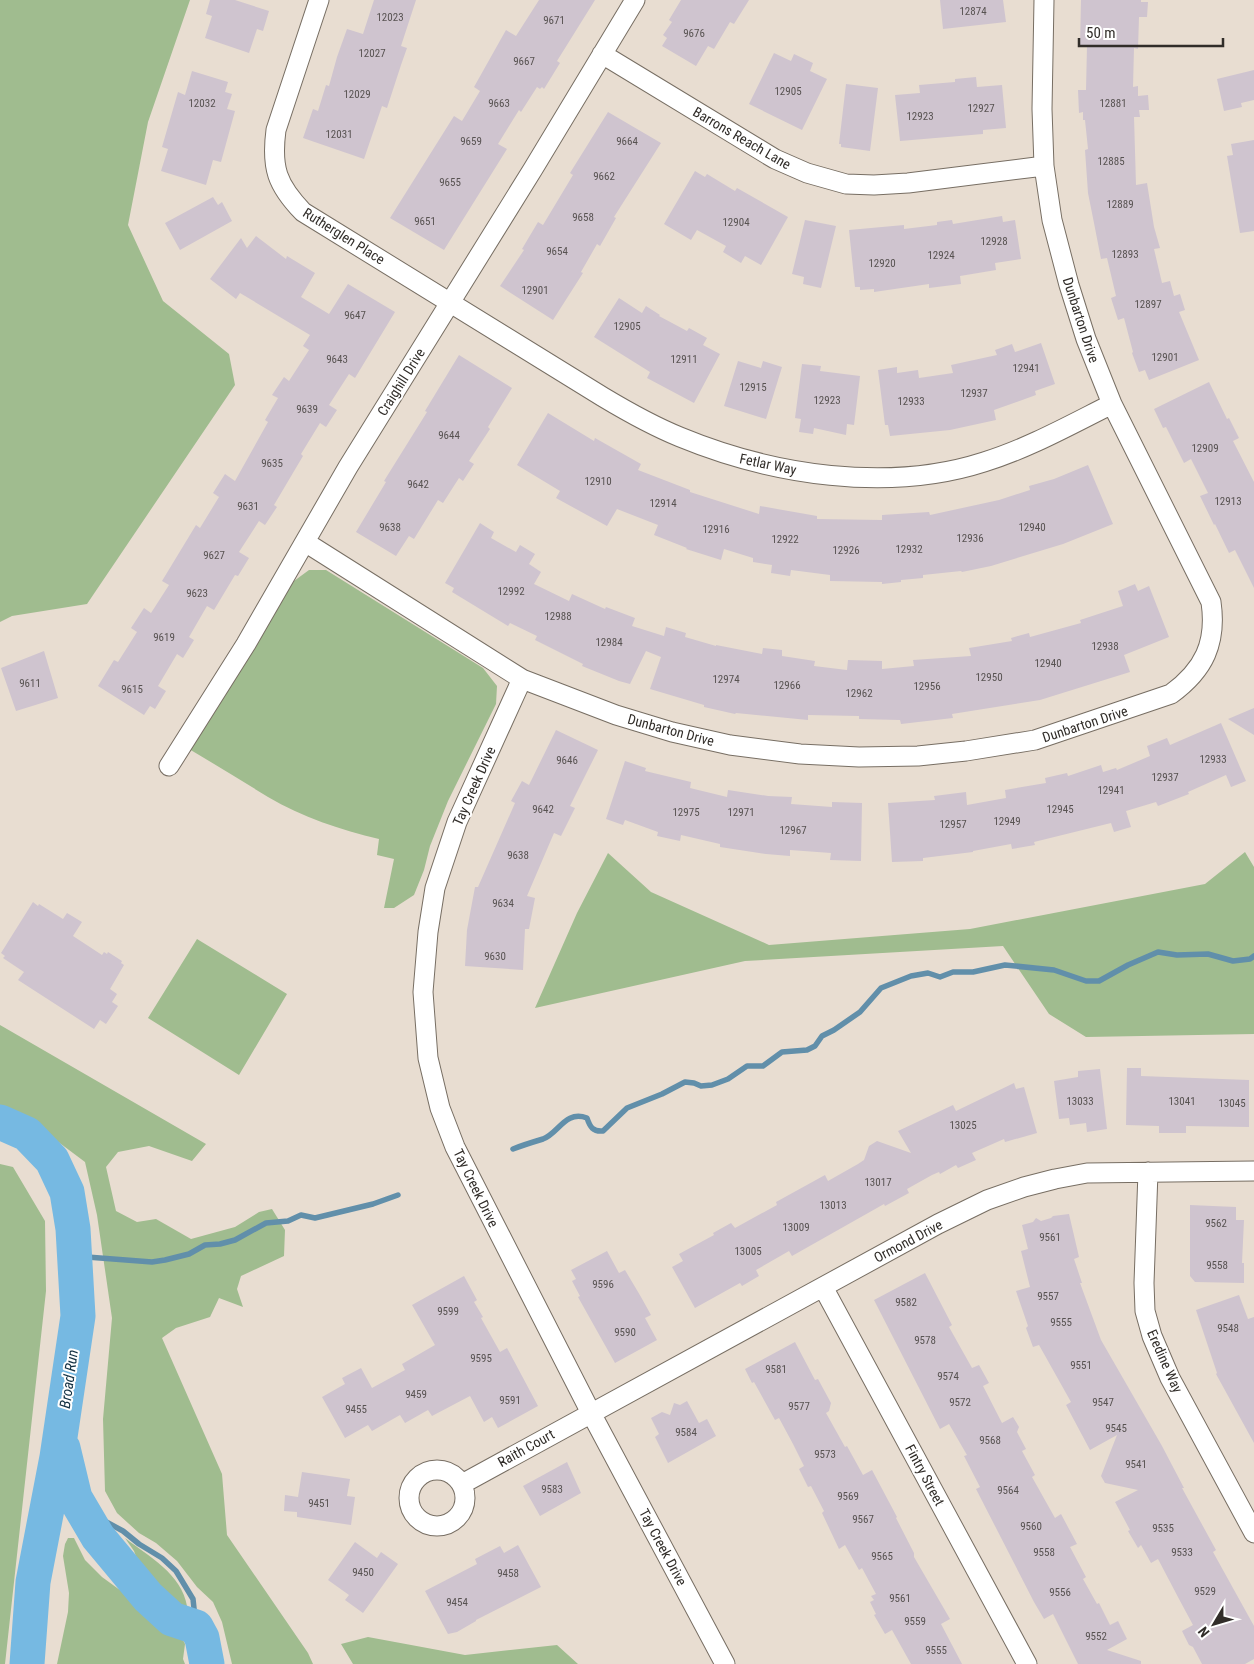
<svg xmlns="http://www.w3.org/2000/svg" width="1254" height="1664" font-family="'Roboto Condensed',sans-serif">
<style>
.green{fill:#a0bc8f}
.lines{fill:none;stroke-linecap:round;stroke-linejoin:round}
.stream{stroke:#618faa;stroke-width:5.5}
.river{stroke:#76b9e2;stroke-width:35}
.building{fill:#cfc4cf}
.minor-casing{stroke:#776e63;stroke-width:21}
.minor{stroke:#fff;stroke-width:19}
.labels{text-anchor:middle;stroke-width:4;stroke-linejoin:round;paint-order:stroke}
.number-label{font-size:11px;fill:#585352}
.street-label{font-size:14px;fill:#312d29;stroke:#fff}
.water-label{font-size:15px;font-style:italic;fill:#123042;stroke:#fff}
</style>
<rect width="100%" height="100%" fill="#e8ddd1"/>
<path class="green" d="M0 0H190L148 122 128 225 163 301 229 354 235 385 87 604 12 616 0 622Z
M309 570H326L483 668 497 686 496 704 448 801 430 846 424 870 414 895 394 908H384L394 859 377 855 379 839C341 830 302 817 268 797 242 781 216 765 189 749L294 581Z
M1245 852 1254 867V1034L1086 1037 1049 1014 1003 946 745 961 535 1008 577 913 608 853 651 892 769 945 970 929 1205 884Z
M197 939 287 994 239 1075 148 1018Z
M0 1025 206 1144 192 1161 149 1146 118 1152 106 1167 116 1211 137 1222 156 1219 191 1239 235 1227 259 1212 272 1209 285 1230 284 1256 241 1276 237 1289 243 1307 219 1298 210 1317 176 1328 162 1338 222 1474 227 1535 308 1653 313 1664H232L222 1622 213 1602 197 1587 177 1561 156 1543 139 1533 117 1513 105 1491 103 1419 112 1318 97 1215 85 1162 29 1120 0 1110Z
M0 1164 13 1167 45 1221 46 1291 5 1664H0Z
M68 1538H74L85 1560 102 1577 146 1609 156 1619 181 1636 185 1644 183 1659 185 1664H57L68 1612 69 1593 63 1556 65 1544Z
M125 1538C148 1556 182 1574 187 1606L184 1609 173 1606 152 1587 142 1573 134 1551Z
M368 1637 465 1655 557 1645 578 1664H353L341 1644Z"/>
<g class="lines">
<path class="stream" d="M513 1149C523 1145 533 1142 543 1139 559 1133 565 1110 587 1118 590 1127 593 1132 603 1131L627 1108 662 1094 685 1082 694 1083 701 1086 712 1085 728 1079 747 1066H763L782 1052 807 1050 815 1046 822 1036 834 1030 860 1012 881 988 911 976 928 973 940 977 953 972H973L1005 965 1054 970 1086 981H1099L1128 965 1158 952 1177 955 1208 954 1233 961 1250 959 1254 956
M74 1256 152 1262 165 1260 189 1254 205 1245 220 1244 235 1240 266 1223 288 1221 301 1215 315 1218 373 1204 398 1195
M78 1502 88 1512 123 1531 139 1544 162 1558 176 1571 193 1599 196 1627"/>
<path class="river" d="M0 1122 27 1134 52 1160 67 1192 73 1229 78 1316 57 1457 33 1582 27 1664
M63 1448 75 1498 98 1537 148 1597 172 1619 196 1627 202 1638 207 1664"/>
</g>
<path class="building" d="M210 0H235L269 11 263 31 257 29 249 53 205 38 212 16 206 14Z
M374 0H416L401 46 407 48 401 65 387 108 382 106 364 159 303 138 313 109 318 111 326 85 329 86 337 57 347 29 363 34Z
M539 0H595L557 61 560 63 544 89 542 87 540 89 537 87 521 112 519 110 498 144 507 149 444 250 390 218 454 116 462 121 480 91 474 87 506 30 516 36Z
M681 0H749L734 24 730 22 714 49 708 46 696 66 662 46 667 38 663 35 672 22 669 20Z
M940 0H1003L1006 22 943 29Z
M1081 0H1141V2H1148L1147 17H1139L1138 49 1134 48 1133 87 1138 86V96L1148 95 1149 110H1139L1140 117H1134L1136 185 1147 183 1154 227 1160 248 1154 249 1162 283 1170 281 1174 296 1180 294 1185 310 1179 312 1199 360 1149 380 1145 370 1139 372 1132 353 1133 352 1124 318 1118 320 1111 298 1116 296 1107 258 1101 259 1094 223 1088 193 1085 150 1088 149 1085 120H1083V112L1079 113 1078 90H1086L1087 46H1080Z
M774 53 791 61 794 54 813 63 810 71 827 79 802 130 749 104Z
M1254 70V100L1241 103 1242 107 1224 111 1217 79Z
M192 71 228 82 225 92 232 94 227 109 235 111 221 162 213 160 206 185 161 171 168 149 162 147 178 92 185 95Z
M976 77 977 87 1002 85 1006 128 983 130V134L900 141 895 95 920 93 919 85 955 82V79Z
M846 84 878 88 870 151 841 147V144H839Z
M608 112 661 143 614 217 616 218 600 246 597 244 581 272 583 273 553 320 500 286 524 250 522 249 538 222 543 225 573 175 570 173Z
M1254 140V231L1240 233 1227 156 1233 155 1231 144Z
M695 171 705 177 707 174 735 191 737 188 788 217 761 265 745 256 741 263 723 252 726 246 697 230 691 240 664 224Z
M213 197 218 205 222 202 232 221 180 250 165 223Z
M1002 216 1003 222 1015 220 1021 259 995 263 996 270 960 276 961 284 929 288V284L874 292V289L860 290V287H855L849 230 904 225V229L937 225V222L952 220 953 224Z
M805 220 836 226 821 288 803 284 804 277 792 274Z
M256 236 286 259 287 256 315 273 301 297 329 314 348 284 395 312 355 378 349 374 329 405 337 410 326 427 320 423 301 454 303 456 274 505 277 507 265 525 259 521 239 552 249 558 238 576 235 575 214 610 207 606 189 637 194 640 183 658 177 654 158 686 166 691 155 709 150 706 144 715 98 686 114 660 118 662 137 632 131 628 144 608 151 613 169 585 162 581 196 525 200 528 219 497 213 493 225 474 235 481 268 422 265 420 278 398 272 395 284 377 289 381 309 350 303 346 310 335 240 293 236 299 210 279 241 238 247 248Z
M619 298 642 313 646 306 660 315 659 316 687 331 689 328 707 338 703 345 720 354 694 403 647 378 650 372 594 337Z
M1041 343 1055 384 1035 391 1036 395 994 410 996 420 950 430 890 436 888 425H885L878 370 897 367V373L918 370 919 378 953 373 951 365 997 355 995 350 1012 344 1015 352Z
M459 355 512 388 488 427 490 429 469 461 474 464 463 481 459 478 443 503 438 500 414 539 409 536 396 556 356 532 386 482 384 481 427 412 425 411Z
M738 361 761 368 763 361 782 367 766 419 724 406Z
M802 364 821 366 820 371 860 376 854 425 847 424 846 435 814 428 813 434 799 432 801 419 795 418Z
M1209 382 1227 419 1229 418 1239 438 1233 441 1254 482V588L1235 550 1229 553 1215 524 1214 525 1200 496 1208 493 1191 459 1184 463 1166 427 1163 428 1154 409Z
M548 413 594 441 595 438 641 464 638 470 690 490V492L759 514 760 506 817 516V519L882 520V515L929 512 930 515 999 500 1030 490 1029 486 1054 479 1088 465 1113 524 1063 544 991 566 962 572 961 571 923 575V578L901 580V582L882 584V582L830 581V575L791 570 790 576 771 573 772 565 753 562V558L724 549 721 560 686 549 687 548 654 535 658 525 617 509 607 526 556 498 560 491 517 465Z
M480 523 494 532 491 538 516 552 520 545 535 554 529 564 541 572 534 584 569 601 572 594 605 609 606 607 635 618 632 626 664 636 666 627 686 633 685 637 716 646V645L762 654 763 648 782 650V656L815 661 814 666 847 670 848 660 882 661V669L914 666 913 660 971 656 969 648 1012 641 1011 638 1029 633 1030 637 1081 623 1080 620 1123 606 1118 591 1135 584 1138 591 1149 586 1169 637 1124 655 1130 672 1040 700 952 714 953 718 901 724 900 720 859 719V716L808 715V720L736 713 735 714 704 707V705L650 689 661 657 646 651 630 684 619 681 582 666 583 664 535 640 537 636 510 623 508 626 452 592 454 588 445 583Z
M44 651 58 698 16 711 1 668Z
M1254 708V735L1228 719Z
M1221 723 1246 781 1231 787 1226 775 1188 792 1189 794 1158 806 1156 802 1126 811 1131 827 1114 832 1111 823 1034 842 1035 845 1012 849 1011 844 973 851V852L923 858V861L892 862 888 803 935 800 934 796 966 792 967 805 1006 798 1005 790 1046 783 1045 778 1067 773 1068 776 1101 765 1103 772 1116 768 1117 770 1150 756 1147 746 1167 738 1170 745Z
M556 730 598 750 570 806 575 808 561 836 554 833 527 896 535 898 529 929H525L523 970 465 966 467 930 475 887H478L515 803 511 801 522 781 529 785Z
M625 761 646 768 645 771 691 782 690 788 727 797 728 790 768 796 792 797 791 804 832 807V802L862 803 861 861 830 860 831 853 790 850V856L766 854 720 847V844L681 835 680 841 657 836 658 832 625 820 623 825 606 819Z
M33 902 38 906 39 904 63 919 67 913 82 922 73 936 102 955 104 952 107 954 108 952 122 961 121 963 124 965 110 989 117 994 112 1002 118 1006 106 1024 100 1020 94 1029 18 980 24 972 3 958 5 956 1 953Z
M1127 1068H1141V1076L1249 1080V1127L1186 1126V1133H1159V1126L1126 1125Z
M1100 1069 1107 1129 1087 1132 1086 1123 1070 1125 1069 1118 1059 1119 1054 1081 1078 1077V1071Z
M1014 1083 1016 1089 1024 1087 1037 1133 1005 1142 1004 1139 972 1153 976 1160 958 1168 956 1165 940 1174 939 1172 932 1175 907 1189 909 1193 885 1206 884 1204 792 1256 789 1251 756 1270 759 1276 742 1286 740 1283 695 1308 672 1267 683 1261 679 1254 714 1235 713 1233 731 1223 735 1228 777 1205 776 1202 825 1175 828 1181 858 1164 864 1160 869 1146 877 1141 911 1153 898 1131 953 1105 956 1111Z
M1190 1205 1236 1207V1220H1244L1242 1263H1244V1283L1195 1282 1190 1276Z
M1069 1214 1079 1257 1074 1259 1082 1283H1080L1101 1340 1162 1446 1184 1488H1182L1216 1550 1213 1552 1254 1626V1659L1245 1664H1202L1193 1647 1189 1645 1182 1631 1193 1625 1179 1599 1158 1559 1151 1563 1141 1545 1138 1548 1128 1531 1130 1530 1115 1502 1138 1490 1105 1483 1101 1476 1117 1435 1090 1450 1066 1405 1071 1402 1039 1345 1033 1347 1026 1328 1028 1326 1016 1291 1030 1287 1021 1251 1028 1249 1022 1225 1033 1222 1036 1218 1041 1221 1051 1218 1053 1216Z
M607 1251 619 1273 625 1270 641 1297 651 1315 645 1318 657 1340 615 1363 578 1297 580 1296 572 1281 576 1279 571 1270Z
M925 1273 952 1325 949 1327 963 1352 972 1368 979 1365 989 1383 983 1386 1002 1423 1013 1417 1019 1427 1017 1432 1026 1449 1022 1451 1035 1475 1032 1477 1055 1518 1061 1514 1077 1544 1070 1547 1086 1577 1083 1579 1097 1604 1099 1603 1110 1625 1118 1621 1127 1639 1107 1650 1141 1661V1664H1078L1053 1614 1044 1619 1034 1602 976 1489 980 1487 964 1456 967 1455 949 1424 940 1429 874 1300Z
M464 1276 477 1300 474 1302 483 1317 481 1318 500 1352 507 1348 538 1406 498 1428 492 1417 484 1422 470 1396 432 1416 428 1410 405 1423 400 1415 372 1431 368 1425 345 1438 322 1397 345 1384 342 1378 361 1368 372 1388 405 1370 402 1364 435 1345 412 1305Z
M1239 1295 1248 1319 1254 1317V1443L1216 1374 1217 1373 1196 1310Z
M795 1342 815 1380 818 1379 831 1403 829 1411 826 1413 845 1447 847 1446 863 1475 872 1470 897 1517 896 1518 914 1553V1557L950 1619 941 1624 962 1664H911L892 1630 885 1634 874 1615 876 1614 870 1602 874 1600 871 1596 876 1594 862 1568 859 1570 845 1545 839 1549 822 1513 824 1511 811 1486 808 1487 799 1469 804 1466 793 1444 779 1418 775 1420 754 1382 752 1383 745 1369Z
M687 1401 699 1423 707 1419 716 1436 668 1463 655 1437 659 1434 651 1418 662 1412 670 1415 674 1403 680 1405Z
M567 1462 581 1493 540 1516 523 1486Z
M302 1472 350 1479 347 1496 355 1497 351 1525 297 1517V1512L284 1511 285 1495 298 1497Z
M355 1542 377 1558 381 1552 398 1564 363 1613 345 1600 349 1595 328 1580Z
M518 1545 541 1587 476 1620V1621L457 1632 448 1634 425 1591 477 1564 475 1559 500 1546 504 1553Z"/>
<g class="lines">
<defs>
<path id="minor" d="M319 0 276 130C271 168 277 185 303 212L603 397C628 412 653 426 680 437 772 475 888 493 984 462 1029 448 1070 425 1112 404
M602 54 775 159 807 173 846 184 874 185 908 183 1044 166
M305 542 522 679 616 715 672 732 730 745 800 754 859 757 918 756 966 751 1035 740 1171 694C1204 670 1217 643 1211 602L1112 404 1086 339 1069 285 1052 220 1044 166 1042 109 1044 0
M522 679 457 822 435 888 428 932 423 992 428 1058 440 1108 455 1147 591 1413 725 1664
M169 766 246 644 348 467 533 169 635 0
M1148 1172 1144 1283 1145 1311 1152 1336 1170 1378 1254 1533
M823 1287 1027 1664
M409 1498a28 28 0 1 1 56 0a28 28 0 1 1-56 0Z
M462 1484 938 1224 987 1200 1024 1187 1055 1179 1087 1173 1254 1171"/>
</defs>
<use href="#minor" class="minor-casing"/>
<use href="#minor" class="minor"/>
</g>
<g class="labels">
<g class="number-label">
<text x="973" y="15">12874</text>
<text x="390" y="21">12023</text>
<text x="554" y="24">9671</text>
<text x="694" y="37">9676</text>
<text x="372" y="57">12027</text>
<text x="524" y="65">9667</text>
<text x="788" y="95">12905</text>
<text x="357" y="98">12029</text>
<text x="202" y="107">12032</text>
<text x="499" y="107">9663</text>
<text x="1113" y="107">12881</text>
<text x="981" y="112">12927</text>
<text x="920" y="120">12923</text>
<text x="339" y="138">12031</text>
<text x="471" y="145">9659</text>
<text x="627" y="145">9664</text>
<text x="1111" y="165">12885</text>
<text x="604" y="180">9662</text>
<text x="450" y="186">9655</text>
<text x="1120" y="208">12889</text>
<text x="583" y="221">9658</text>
<text x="425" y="225">9651</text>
<text x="736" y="226">12904</text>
<text x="994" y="245">12928</text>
<text x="557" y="255">9654</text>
<text x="1125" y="258">12893</text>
<text x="941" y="259">12924</text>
<text x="882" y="267">12920</text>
<text x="535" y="294">12901</text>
<text x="1148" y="308">12897</text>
<text x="355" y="319">9647</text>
<text x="627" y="330">12905</text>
<text x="1165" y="361">12901</text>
<text x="337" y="363">9643</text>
<text x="684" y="363">12911</text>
<text x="1026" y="372">12941</text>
<text x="753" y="391">12915</text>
<text x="974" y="397">12937</text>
<text x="827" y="404">12923</text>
<text x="911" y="405">12933</text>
<text x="307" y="413">9639</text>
<text x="449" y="439">9644</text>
<text x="1205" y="452">12909</text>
<text x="272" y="467">9635</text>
<text x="598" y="485">12910</text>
<text x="418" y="488">9642</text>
<text x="1228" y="505">12913</text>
<text x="663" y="507">12914</text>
<text x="248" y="510">9631</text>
<text x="390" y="531">9638</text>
<text x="1032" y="531">12940</text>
<text x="716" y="533">12916</text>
<text x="970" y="542">12936</text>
<text x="785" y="543">12922</text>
<text x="909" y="553">12932</text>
<text x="846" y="554">12926</text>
<text x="214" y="559">9627</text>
<text x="511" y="595">12992</text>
<text x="197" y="597">9623</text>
<text x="558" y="620">12988</text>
<text x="164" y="641">9619</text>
<text x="609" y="646">12984</text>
<text x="1105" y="650">12938</text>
<text x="1048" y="667">12940</text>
<text x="989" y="681">12950</text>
<text x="726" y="683">12974</text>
<text x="30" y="687">9611</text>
<text x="787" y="689">12966</text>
<text x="927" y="690">12956</text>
<text x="132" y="693">9615</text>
<text x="859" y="697">12962</text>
<text x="1213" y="763">12933</text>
<text x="567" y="764">9646</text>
<text x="1165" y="781">12937</text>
<text x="1111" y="794">12941</text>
<text x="543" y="813">9642</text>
<text x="1060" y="813">12945</text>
<text x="686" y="816">12975</text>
<text x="741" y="816">12971</text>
<text x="1007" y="825">12949</text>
<text x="953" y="828">12957</text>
<text x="793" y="834">12967</text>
<text x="518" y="859">9638</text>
<text x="503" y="907">9634</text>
<text x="495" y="960">9630</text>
<text x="1080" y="1105">13033</text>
<text x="1182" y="1105">13041</text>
<text x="1232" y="1107">13045</text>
<text x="963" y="1129">13025</text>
<text x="878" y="1186">13017</text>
<text x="833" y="1209">13013</text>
<text x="1216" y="1227">9562</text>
<text x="796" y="1231">13009</text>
<text x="1050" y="1241">9561</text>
<text x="748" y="1255">13005</text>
<text x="1217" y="1269">9558</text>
<text x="603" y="1288">9596</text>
<text x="1048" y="1300">9557</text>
<text x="906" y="1306">9582</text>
<text x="448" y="1315">9599</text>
<text x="1061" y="1326">9555</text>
<text x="1228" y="1332">9548</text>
<text x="625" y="1336">9590</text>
<text x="925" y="1344">9578</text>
<text x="481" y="1362">9595</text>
<text x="1081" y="1369">9551</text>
<text x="776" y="1373">9581</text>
<text x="948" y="1380">9574</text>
<text x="416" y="1398">9459</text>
<text x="510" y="1404">9591</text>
<text x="960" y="1406">9572</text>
<text x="1103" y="1406">9547</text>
<text x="799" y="1410">9577</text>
<text x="356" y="1413">9455</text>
<text x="1116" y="1432">9545</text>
<text x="686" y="1436">9584</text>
<text x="990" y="1444">9568</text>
<text x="825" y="1458">9573</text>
<text x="1136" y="1468">9541</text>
<text x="552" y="1493">9583</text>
<text x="1008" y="1494">9564</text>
<text x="848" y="1500">9569</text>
<text x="319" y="1507">9451</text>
<text x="863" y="1523">9567</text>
<text x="1031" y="1530">9560</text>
<text x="1163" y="1532">9535</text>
<text x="1044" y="1556">9558</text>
<text x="1182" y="1556">9533</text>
<text x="882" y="1560">9565</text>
<text x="363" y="1576">9450</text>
<text x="508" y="1577">9458</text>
<text x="1205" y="1595">9529</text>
<text x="1060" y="1596">9556</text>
<text x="900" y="1602">9561</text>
<text x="457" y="1606">9454</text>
<text x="915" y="1625">9559</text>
<text x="1096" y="1640">9552</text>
<text x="936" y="1654">9555</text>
</g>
<g class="street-label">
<text transform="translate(742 138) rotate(30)" y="5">Barrons Reach Lane</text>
<text transform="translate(344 236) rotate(32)" y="5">Rutherglen Place</text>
<text transform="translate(1081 320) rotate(72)" y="5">Dunbarton Drive</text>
<text transform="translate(401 382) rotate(-58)" y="5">Craighill Drive</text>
<text transform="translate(768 464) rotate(12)" y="5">Fetlar Way</text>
<text transform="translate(1085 724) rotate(-18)" y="5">Dunbarton Drive</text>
<text transform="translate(671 730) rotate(15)" y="5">Dunbarton Drive</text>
<text transform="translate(474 786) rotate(-66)" y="5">Tay Creek Drive</text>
<text transform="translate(476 1188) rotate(64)" y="5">Tay Creek Drive</text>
<text transform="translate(908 1241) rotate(-28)" y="5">Ormond Drive</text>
<text transform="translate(1165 1361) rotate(66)" y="5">Eredine Way</text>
<text transform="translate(526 1448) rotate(-29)" y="5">Raith Court</text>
<text transform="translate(925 1475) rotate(62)" y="5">Fintry Street</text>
<text transform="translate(663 1547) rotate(62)" y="5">Tay Creek Drive</text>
</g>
<g class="water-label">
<text transform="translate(69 1379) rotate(-82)" y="5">Broad Run</text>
</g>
</g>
<g transform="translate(1214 1624) rotate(232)" stroke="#ffffff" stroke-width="4" paint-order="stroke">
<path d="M0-4L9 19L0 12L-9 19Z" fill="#312d29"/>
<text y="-8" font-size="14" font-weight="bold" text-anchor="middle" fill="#312d29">N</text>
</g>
<path d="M1079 38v8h144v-8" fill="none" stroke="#312d29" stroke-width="2.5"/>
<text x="1086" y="38" font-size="15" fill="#312d29" stroke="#ffffff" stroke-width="4" paint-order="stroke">50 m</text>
</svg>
